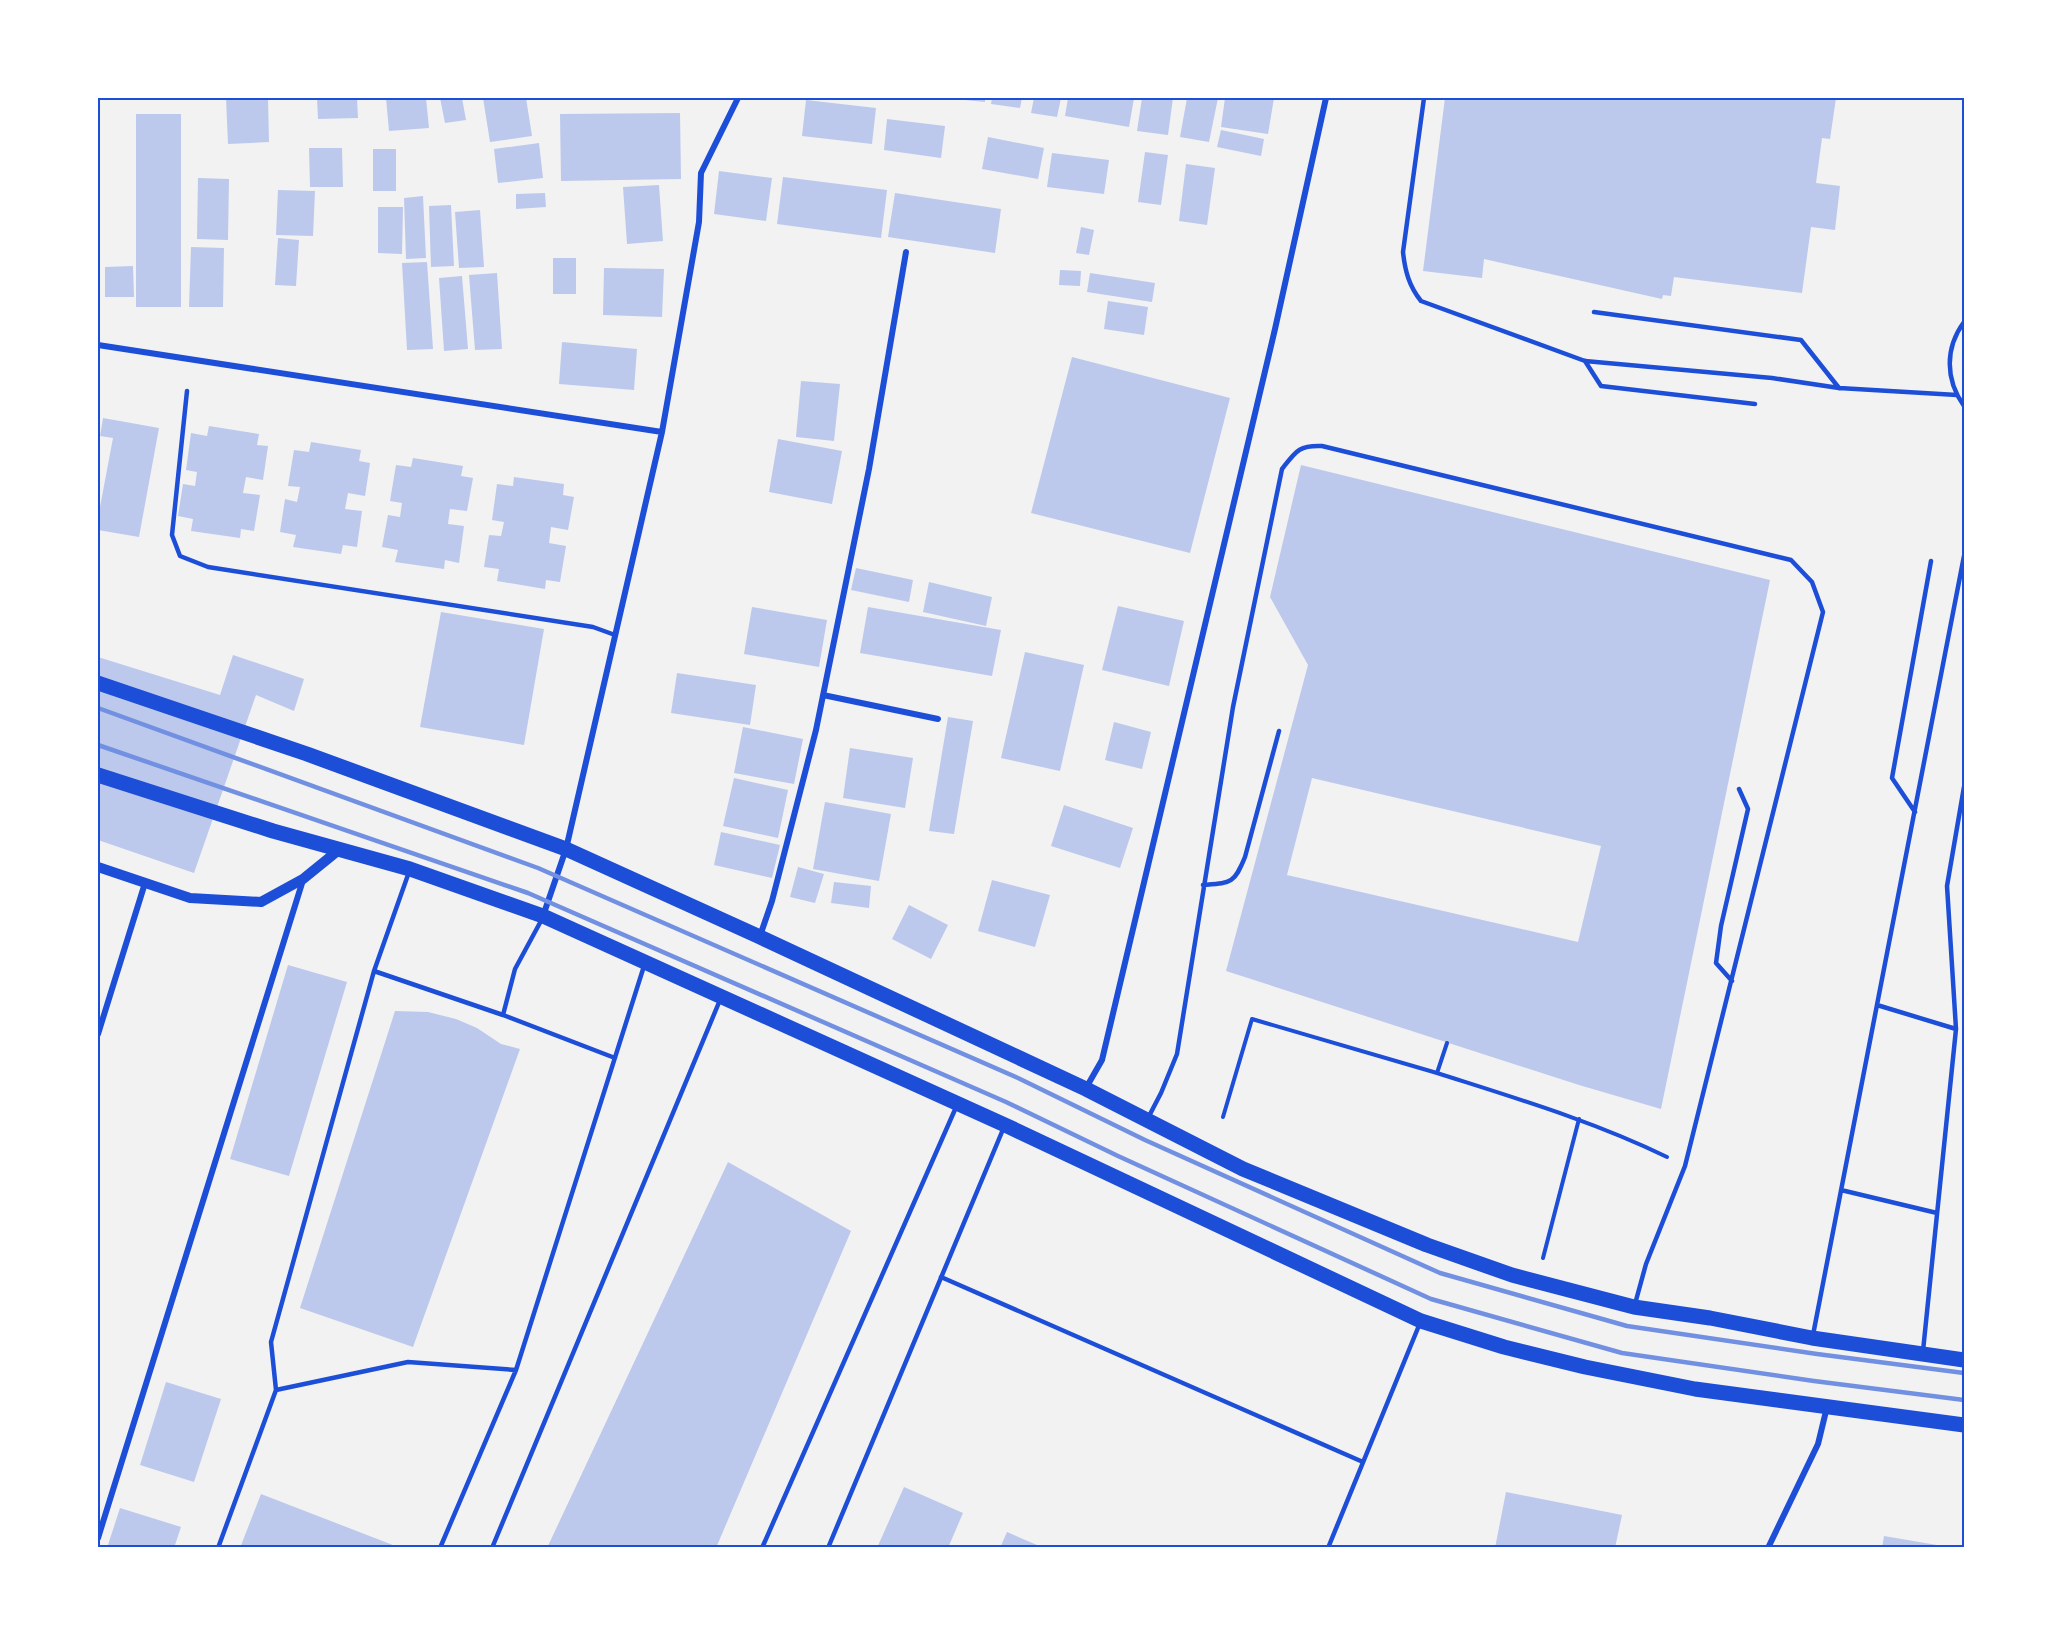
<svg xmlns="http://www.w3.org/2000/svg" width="2062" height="1645" font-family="Figtree,sans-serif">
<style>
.building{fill:#bdc9ec;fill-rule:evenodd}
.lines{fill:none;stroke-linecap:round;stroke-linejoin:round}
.path{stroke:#1d4ed8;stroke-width:4}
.service{stroke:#1d4ed8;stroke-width:4.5}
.minor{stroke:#1d4ed8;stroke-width:6}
.tertiary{stroke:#1d4ed8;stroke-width:10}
.primary{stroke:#1d4ed8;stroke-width:15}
.rail{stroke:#7290e2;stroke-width:4.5}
.neatline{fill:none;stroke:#1d4ed8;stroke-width:2}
</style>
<rect width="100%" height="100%" fill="#f2f2f2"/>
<path class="building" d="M226 98H268L269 142 228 144Z
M317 98H357L358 118 318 119Z
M386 98H426L429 128 389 131Z
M440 98H462L466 120 445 123Z
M483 98H526L532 136 490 142Z
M955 98H985V102L955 99Z
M992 98H1022L1020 108 991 104Z
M1034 98H1061L1057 117 1031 113Z
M1068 98H1134L1129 127 1065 116Z
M1142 98H1173L1168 135 1137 131Z
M1187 98H1218L1209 142 1180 137Z
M1225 98H1274L1268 134 1221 127Z
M1445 98H1836L1830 139 1822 138 1816 183 1840 186 1835 230 1811 227 1802 293 1674 277 1671 296 1663 295 1662 299 1484 259 1482 278 1423 271Z
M806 100 876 108 872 144 802 136Z
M680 113 681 179 561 181 560 114Z
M136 114H181V307H136Z
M887 119 945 126 941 158 884 150Z
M1221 130 1264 139 1261 156 1217 147Z
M988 137 1044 148 1038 179 982 169Z
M539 143 543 178 498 183 494 149Z
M309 148H342L343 187H310Z
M373 149H396V191H373Z
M1145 152 1168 155 1161 205 1138 202Z
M1052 153 1109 160 1104 194 1047 187Z
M1186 164 1215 168 1207 225 1179 221Z
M719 171 772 178 766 221 714 214Z
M783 177 887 190 881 238 777 224Z
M198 178 229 179 228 240 197 239Z
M659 185 663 241 627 244 623 187Z
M278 190 315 191 313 236 276 235Z
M545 193 546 207 516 209V194Z
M895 193 1001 209 995 253 888 237Z
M423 196 426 258 406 259 404 198Z
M451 205 454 266 431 267 429 206Z
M378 207H403L402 254 378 253Z
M480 210 484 267 459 268 455 212Z
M1081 227 1094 230 1089 255 1076 253Z
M278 238 299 240 296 286 275 285Z
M191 247 224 248 223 307H189Z
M553 258H576V294H553Z
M427 262 433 349 407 350 402 263Z
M133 266 134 297H105V267Z
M604 268 664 269 662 317 603 315Z
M1060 270 1081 271 1080 286 1059 285Z
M497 273 502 349 475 350 469 275Z
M1090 273 1155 283 1152 302 1087 292Z
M462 276 468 349 444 351 439 278Z
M1108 301 1148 307 1144 335 1104 329Z
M562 342 637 349 634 390 559 384Z
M1072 357 1230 398 1190 553 1031 513Z
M801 381 840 384 834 441 796 437Z
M103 418 159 428 139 537 98 530V506L100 507 113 438 100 436Z
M209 426 259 434 257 445 268 446 263 480 246 477 243 493 260 495 254 531 241 529 240 538 191 531 193 519 178 516 183 484 195 486 197 472 186 470 191 433 207 436Z
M778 439 842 451 832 504 769 492Z
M311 442 361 450 359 461 370 463 365 496 348 493 345 509 362 511 357 547 343 545 341 554 293 547 296 535 280 532 285 499 297 502 300 487 288 486 294 450 309 452Z
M413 458 463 466 461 476 473 478 467 511 450 509 448 524 464 526 459 563 445 560 444 569 395 562 398 550 382 547 388 515 400 517 402 503 390 501 396 465 411 467Z
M1301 465 1770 580 1661 1109 1579 1085 1226 971 1308 665 1270 597ZM1312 778 1601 846 1578 942 1287 875Z
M514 477 564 484 563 495 574 497 568 530 551 527 549 543 566 546 560 582 546 580 545 589 497 581 499 569 484 567 489 535 501 536 504 522 492 520 497 484 513 486Z
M856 568 913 580 909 602 851 590Z
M929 582 992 597 986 626 923 612Z
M1118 606 1184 621 1169 686 1102 670Z
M752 607 827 620 819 667 744 654Z
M868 607 1001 630 992 676 860 653Z
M441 612 544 629 524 745 420 727Z
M1025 652 1084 665 1060 771 1001 758Z
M233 655 304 679 294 711 256 695 194 873 98 840V657L220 695Z
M677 673 756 685 750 725 671 713Z
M948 717 973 721 954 834 929 831Z
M1114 722 1151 732 1142 769 1105 760Z
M743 727 803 739 794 784 734 773Z
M850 748 913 758 905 808 843 798Z
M734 778 788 790 778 838 723 826Z
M825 802 891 814 879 881 813 869Z
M1064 805 1133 828 1120 868 1051 846Z
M721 832 780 845 772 878 714 865Z
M798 867 824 874 815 903 790 897Z
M992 880 1050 895 1035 947 978 931Z
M834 882 871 886 869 908 831 903Z
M909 905 948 925 931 959 892 939Z
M288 965 347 982 289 1176 230 1159Z
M395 1011 428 1012 456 1019 477 1028 501 1044 520 1049 413 1347 300 1308Z
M728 1162 851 1231 716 1548H547Z
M166 1382 221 1399 194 1482 140 1465Z
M904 1487 963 1513 948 1548H877Z
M1506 1492 1622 1515 1615 1548H1495Z
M261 1494 398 1547V1548H240Z
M120 1508 181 1527 174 1548H107Z
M1007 1532 1044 1548H1000Z
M1884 1536 1937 1545V1548H1882Z"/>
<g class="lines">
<path class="path" d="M1437 1073C1515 1098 1593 1121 1667 1157
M1223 1117 1252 1019 1437 1073 1447 1043
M1543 1258 1579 1119"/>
<path class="service" d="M1424 98 1403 252C1405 271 1409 286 1421 301L1585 361 1772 378 1839 388 1957 395
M1594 312 1801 340 1839 388
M1964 322C1945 348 1945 379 1964 406
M1585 361 1601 386 1755 404
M187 391 172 535 180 556 208 567 593 627 615 635
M1915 812 1892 778 1931 561
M409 872 374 971 503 1015 515 969 542 919
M1203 885C1231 883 1234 884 1245 857L1279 731
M1732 981 1716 963 1721 926 1748 809 1739 789
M1877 1005 1956 1029
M503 1015 615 1058
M1148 1118 1161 1093 1177 1054 1233 707 1282 469C1296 451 1299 445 1322 446L1791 560 1812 582 1823 612 1685 1166 1646 1264 1635 1304
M1841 1190 1937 1213
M941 1277 1363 1462
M1813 1335 1964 556
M1923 1351 1956 1029 1947 886 1964 787
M276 1390 408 1362 516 1370
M218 1548 276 1390 271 1342 374 971
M440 1548 516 1370 644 966
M492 1548 720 1000
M762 1548 957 1105
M828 1548 1004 1127
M1328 1548 1420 1323"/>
<path class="minor" d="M98 345 662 432
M823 695 938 719
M543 916 566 849 662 432 699 222 701 173 738 98
M760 936 772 901 816 730 869 469 906 252
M98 1034 145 883
M1086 1088 1102 1060 1275 329 1326 98
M98 1538 303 880
M1768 1548 1818 1444 1827 1407"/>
<path class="tertiary" d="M98 867 190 898 261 902 303 879 340 849"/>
<path class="primary" d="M98 683 307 754 566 849 760 937 1086 1089 1243 1169 1427 1245 1512 1275 1634 1307 1710 1318 1812 1338 1964 1360
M98 775 273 831 410 869 543 916 1005 1125 1421 1321 1504 1347 1585 1367 1695 1389 1964 1425"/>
<path class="rail" d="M98 708 538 868 1018 1078 1145 1140 1440 1273 1627 1326 1817 1354 1964 1373
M98 745 528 893 1006 1102 1118 1156 1431 1299 1622 1353 1814 1381 1964 1400"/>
</g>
<rect width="2062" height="1645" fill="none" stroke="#ffffff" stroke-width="198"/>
<rect x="99" y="99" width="1864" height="1447" class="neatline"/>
</svg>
